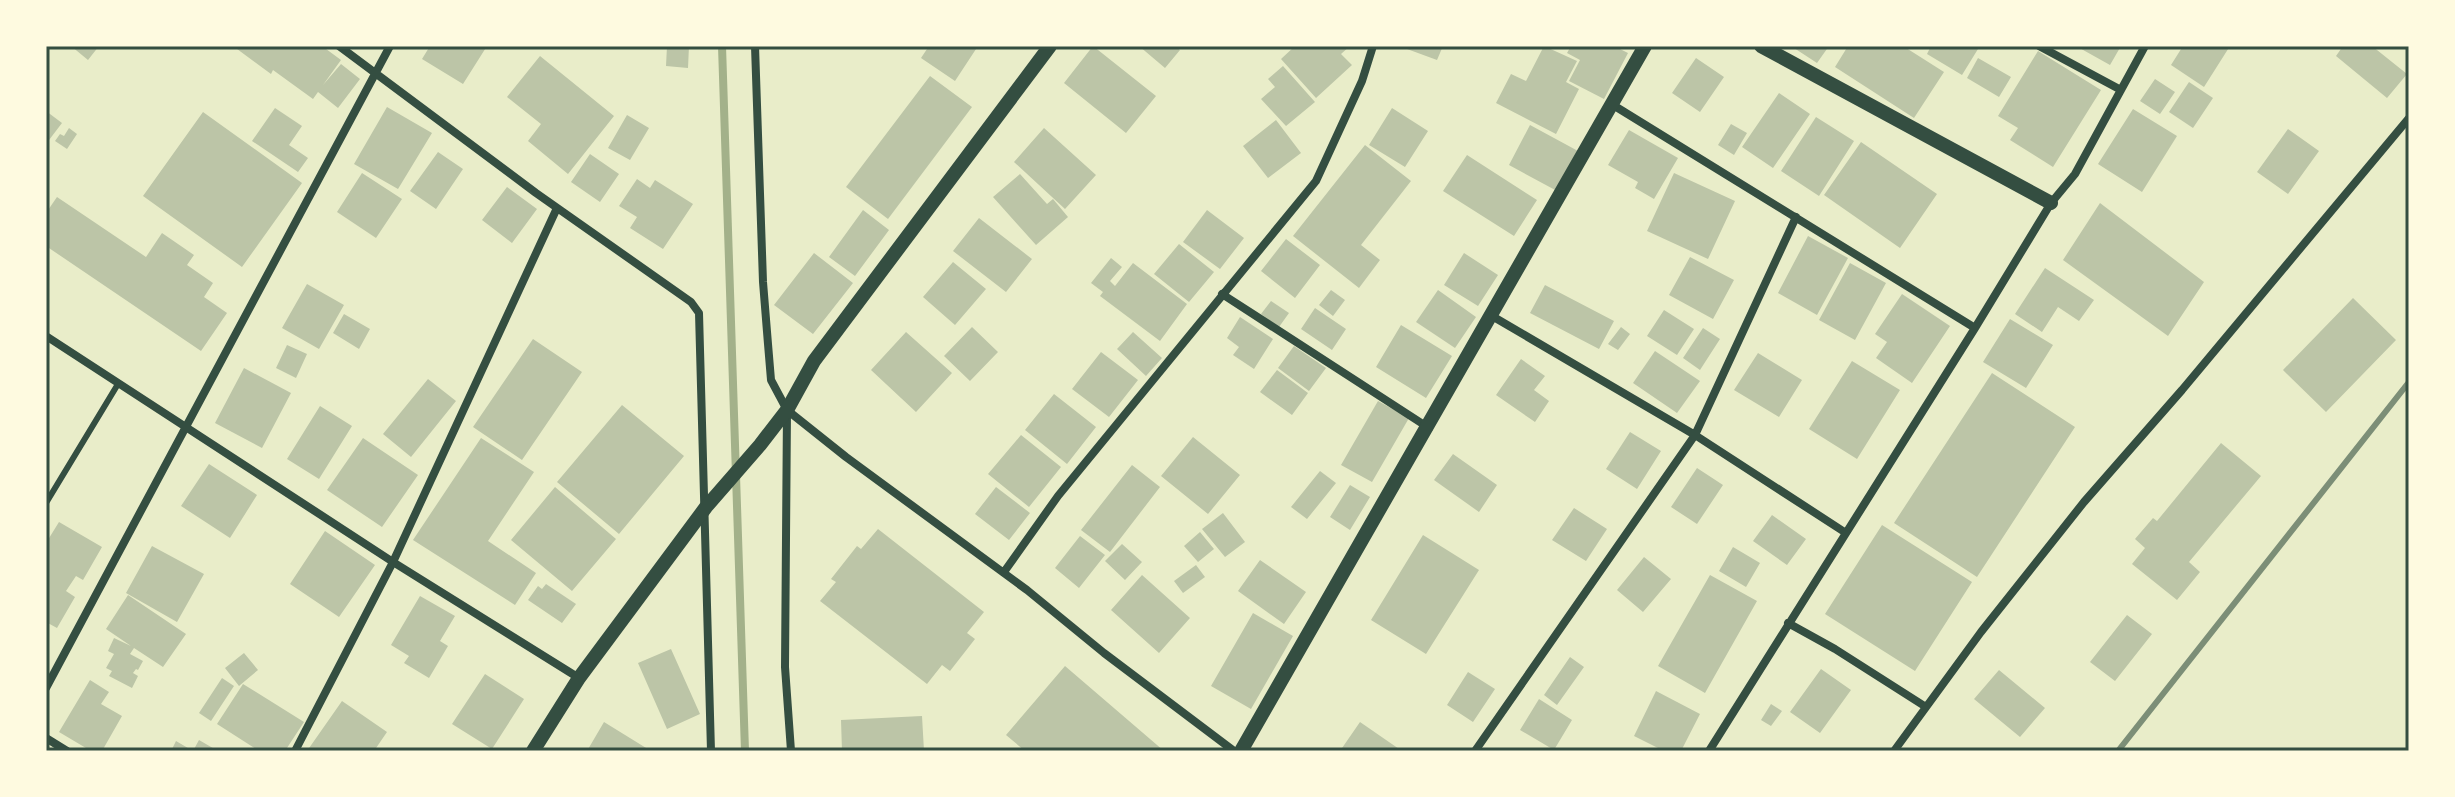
<svg xmlns="http://www.w3.org/2000/svg" width="2455" height="797" font-family="'Alegreya Sans',sans-serif">
<style>
.lines{fill:none;stroke-linecap:round;stroke-linejoin:round}
.stream{stroke:#a3b18a;stroke-width:8}
.building{fill:#bcc5a7}
.service{stroke:#344e41;stroke-width:6}
.minor{stroke:#344e41;stroke-width:8}
.tertiary{stroke:#344e41;stroke-width:14}
.rail{stroke:#7c8e77;stroke-width:6}
.neatline{fill:none;stroke:#344e41;stroke-width:3}
</style>
<rect width="100%" height="100%" fill="#e9edc9"/>
<g class="lines">
<path class="stream" d="M722 46 745 751"/>
</g>
<path class="building" d="M71 46H99L88 60Z
M233 46H322L341 60 323 85 341 64 360 79 338 108 318 92 313 99 273 70 271 74Z
M430 46H487L463 84 422 59Z
M667 46H689L688 68 666 66Z
M929 46H978L955 81 921 58Z
M1093 46 1156 96 1126 133 1064 83Z
M1139 46H1175L1180 50 1165 68Z
M1295 46H1350L1341 54 1352 65 1316 98 1281 59Z
M1409 46H1443L1437 60 1407 49Z
M1544 46 1577 61 1566 82 1579 89 1556 134 1496 103 1511 74 1526 81Z
M1571 46H1614L1628 53 1604 99 1569 81 1580 60 1567 53Z
M1791 46H1829L1817 63Z
M1848 46H1903L1944 72 1914 118 1835 67Z
M1931 46H1972L1978 49 1962 75 1927 54Z
M2076 46H2121L2110 65Z
M2183 46H2230L2204 87 2171 65Z
M2343 46H2372L2407 74 2387 98 2336 56Z
M2038 51 2101 90 2053 167 2010 140 2018 128 1998 116Z
M540 56 614 116 568 174 528 141 541 124 507 97Z
M1696 58 1724 77 1700 112 1672 93Z
M1978 58 2011 77 1999 97 1967 78Z
M1283 66 1315 102 1286 126 1261 99 1275 87 1268 79Z
M930 76 972 107 888 219 846 187Z
M2155 79 2175 92 2160 114 2140 101Z
M2189 82 2213 98 2193 128 2169 112Z
M1779 93 1810 114 1773 168 1742 147Z
M387 107 432 133 398 189 354 164Z
M275 108 302 126 289 145 308 158 298 172 252 141Z
M1392 108 1428 131 1405 167 1369 145Z
M2133 109 2177 136 2142 192 2098 164Z
M46 111 62 123 46 144Z
M203 112 302 183 242 267 143 196Z
M627 115 649 128 630 160 608 148Z
M1816 117 1854 141 1819 196 1781 171Z
M1276 120 1301 153 1268 178 1243 146Z
M1731 124 1747 133 1734 155 1718 145Z
M1530 125 1578 151 1557 191 1509 165Z
M69 128 77 134 67 149 55 141 60 134 64 136Z
M1044 128 1096 175 1065 209 1014 162Z
M2288 129 2319 151 2288 194 2257 172Z
M1629 130 1678 158 1654 199 1635 188 1638 182 1608 165Z
M1861 142 1937 194 1900 248 1824 195Z
M1365 145 1411 181 1361 245 1380 260 1359 288 1293 236Z
M438 152 463 169 436 209 410 191Z
M590 154 619 174 600 202 571 182Z
M1467 155 1537 200 1514 236 1443 191Z
M362 173 402 199 376 238 337 212Z
M1674 173 1735 201 1708 259 1647 231Z
M1020 174 1047 204 1053 199 1068 217 1036 245 993 197Z
M637 179 650 188 655 180 693 204 663 249 630 228 637 217 619 206Z
M507 187 537 209 512 243 482 220Z
M57 197 146 257 162 233 194 255 187 265 213 283 204 297 227 313 201 351 46 246V213Z
M2100 203 2204 282 2168 336 2063 260Z
M863 210 889 230 855 276 829 257Z
M1207 210 1244 238 1220 269 1183 242Z
M979 218 1032 259 1006 292 953 251Z
M1808 236 1848 258 1817 315 1778 293Z
M1286 239 1320 265 1295 298 1261 271Z
M1179 244 1214 272 1189 302 1154 274Z
M814 253 853 283 813 334 774 305Z
M1464 253 1498 275 1478 306 1444 285Z
M1690 257 1734 280 1713 319 1669 295Z
M1111 258 1122 267 1110 281 1115 286 1133 263 1187 304 1160 341 1100 296 1103 292 1091 283Z
M953 262 986 289 955 325 923 297Z
M1850 263 1886 283 1855 340 1819 320Z
M2045 268 2094 300 2079 321 2058 307 2042 332 2015 314Z
M307 284 344 305 319 349 282 328Z
M1545 285 1614 321 1599 349 1530 313Z
M1331 290 1345 300 1333 316 1319 305Z
M1438 290 1476 317 1455 348 1416 322Z
M1902 294 1950 326 1912 383 1876 358 1887 342 1875 334Z
M2353 298 2396 340 2326 412 2283 370Z
M1271 301 1289 313 1279 327 1261 314Z
M1315 308 1346 329 1332 350 1301 329Z
M1664 310 1694 329 1677 355 1647 336Z
M344 314 370 329 359 349 333 333Z
M1240 317 1273 339 1254 369 1233 355 1239 347 1227 338Z
M2010 319 2053 345 2026 388 1983 362Z
M1401 325 1452 356 1426 398 1376 367Z
M972 327 998 352 970 381 944 356Z
M1621 327 1630 334 1618 350 1608 344Z
M1703 328 1720 339 1700 370 1683 358Z
M906 332 952 373 916 412 871 370Z
M1133 332 1162 358 1146 376 1117 349Z
M533 339 582 372 522 460 473 427Z
M287 345 307 354 296 378 276 368Z
M1294 346 1326 368 1309 391 1278 368Z
M1655 351 1700 381 1677 413 1633 383Z
M1101 352 1138 380 1109 417 1072 389Z
M1758 353 1802 380 1779 417 1734 390Z
M1521 359 1545 376 1534 390 1549 401 1535 422 1496 395Z
M1852 361 1900 390 1857 459 1809 429Z
M244 368 291 393 262 448 215 423Z
M1277 370 1308 393 1292 415 1260 392Z
M1992 373 2075 427 1977 577 1894 523Z
M428 379 456 401 411 457 383 434Z
M1054 394 1096 427 1067 464 1025 430Z
M1378 401 1409 418 1372 482 1341 465Z
M622 405 684 456 619 534 557 482Z
M320 406 352 426 319 479 287 459Z
M1630 432 1661 451 1637 489 1606 469Z
M1021 435 1061 467 1029 507 988 474Z
M1193 437 1240 475 1208 514 1161 476Z
M363 438 418 475 382 527 327 490Z
M481 438 534 472 488 541 536 573 515 605 413 540Z
M2221 443 2261 476 2189 562 2200 572 2177 600 2132 564 2145 548 2135 539 2153 518 2157 521Z
M1453 454 1497 485 1479 512 1434 480Z
M209 464 257 495 230 538 181 506Z
M1132 465 1160 487 1110 552 1081 530Z
M1697 468 1723 485 1697 524 1671 507Z
M1320 471 1336 483 1307 519 1291 507Z
M1350 485 1370 497 1350 530 1330 517Z
M555 487 616 539 572 591 511 540Z
M996 487 1030 513 1009 540 975 514Z
M1574 508 1607 529 1586 561 1552 540Z
M1223 513 1245 542 1225 557 1202 529Z
M1772 515 1806 539 1787 565 1753 541Z
M59 522 102 547 83 580 76 576 66 591 75 597 57 628 46 622V543Z
M1882 525 1972 582 1915 671 1825 614Z
M878 529 984 612 967 633 975 639 950 671 942 665 927 684 820 601 836 582 831 579 857 546 861 549Z
M325 531 375 565 339 617 290 584Z
M1200 532 1214 549 1198 562 1184 546Z
M1423 535 1479 570 1426 654 1371 620Z
M1080 536 1105 555 1079 588 1055 568Z
M1122 544 1142 562 1125 580 1105 561Z
M152 546 204 574 177 622 126 593Z
M1733 547 1760 563 1746 587 1719 571Z
M1644 557 1671 579 1643 612 1617 590Z
M1260 560 1306 592 1284 624 1238 591Z
M1196 565 1205 577 1183 593 1174 581Z
M1142 575 1190 618 1159 653 1111 610Z
M1710 575 1757 601 1705 693 1658 666Z
M546 584 576 604 562 623 528 600 538 586 542 589Z
M128 595 186 634 163 667 134 648 130 654 143 661 138 670 136 669 133 673 138 676 132 688 109 676 112 671 106 668 114 654 108 651 114 638 131 646 106 629Z
M420 596 455 616 440 641 448 646 429 678 404 663 409 656 391 645Z
M1253 613 1293 636 1251 709 1211 686Z
M2127 615 2152 634 2115 681 2090 662Z
M671 649 700 714 667 729 638 663Z
M244 653 258 670 239 686 225 668Z
M1570 657 1584 667 1557 705 1544 695Z
M1065 666 1164 751H1025L1006 735Z
M1821 669 1851 690 1820 733 1790 712Z
M1999 670 2045 708 2020 737 1974 699Z
M1468 672 1495 689 1473 722 1447 705Z
M485 674 524 699 492 749 452 724Z
M222 678 234 686 211 721 199 713Z
M90 680 109 692 101 704 122 716 102 751H91L59 732Z
M243 684 304 722 285 751H259L217 724Z
M1656 691 1700 714 1681 751H1664L1634 736Z
M1539 699 1572 720 1554 750 1520 730Z
M342 701 387 732 374 751H307Z
M1771 704 1782 711 1771 726 1761 720Z
M922 716 924 751H842L841 720Z
M604 722 651 751H587Z
M1360 722 1402 751H1340Z
M199 740 218 751H171L176 741 193 751Z"/>
<g class="lines">
<path class="service" d="M46 503 118 384"/>
<path class="minor" d="M339 46 536 193 691 302 699 313 711 751
M755 46 763 282 768 344 771 380 787 410 785 667 791 751
M2039 46 2121 90
M1613 105 1975 328
M1222 294 1429 428
M1492 316 1695 435 1846 533
M46 336 393 562 579 678
M787 410 846 457 1027 590 1104 653 1234 751
M1004 572 1058 496 1316 181 1362 81 1373 46
M1788 623 1835 649 1926 707
M46 688 390 46
M46 738 67 751
M295 751 393 562 557 208
M1475 751 1695 435 1796 217
M1709 751 1975 328 2051 203 2075 174 2145 46
M1894 751 1981 632 2084 502 2182 390 2409 118"/>
<path class="tertiary" d="M1761 46 2051 203
M533 751 579 678 706 507 760 445 787 410 814 361 1050 46
M1241 751 1645 46"/>
<path class="rail" d="M2118 751 2409 382"/>
</g>
<rect width="2455" height="797" fill="none" stroke="#fefae0" stroke-width="96"/>
<rect x="48" y="48" width="2359" height="701" class="neatline"/>
</svg>
